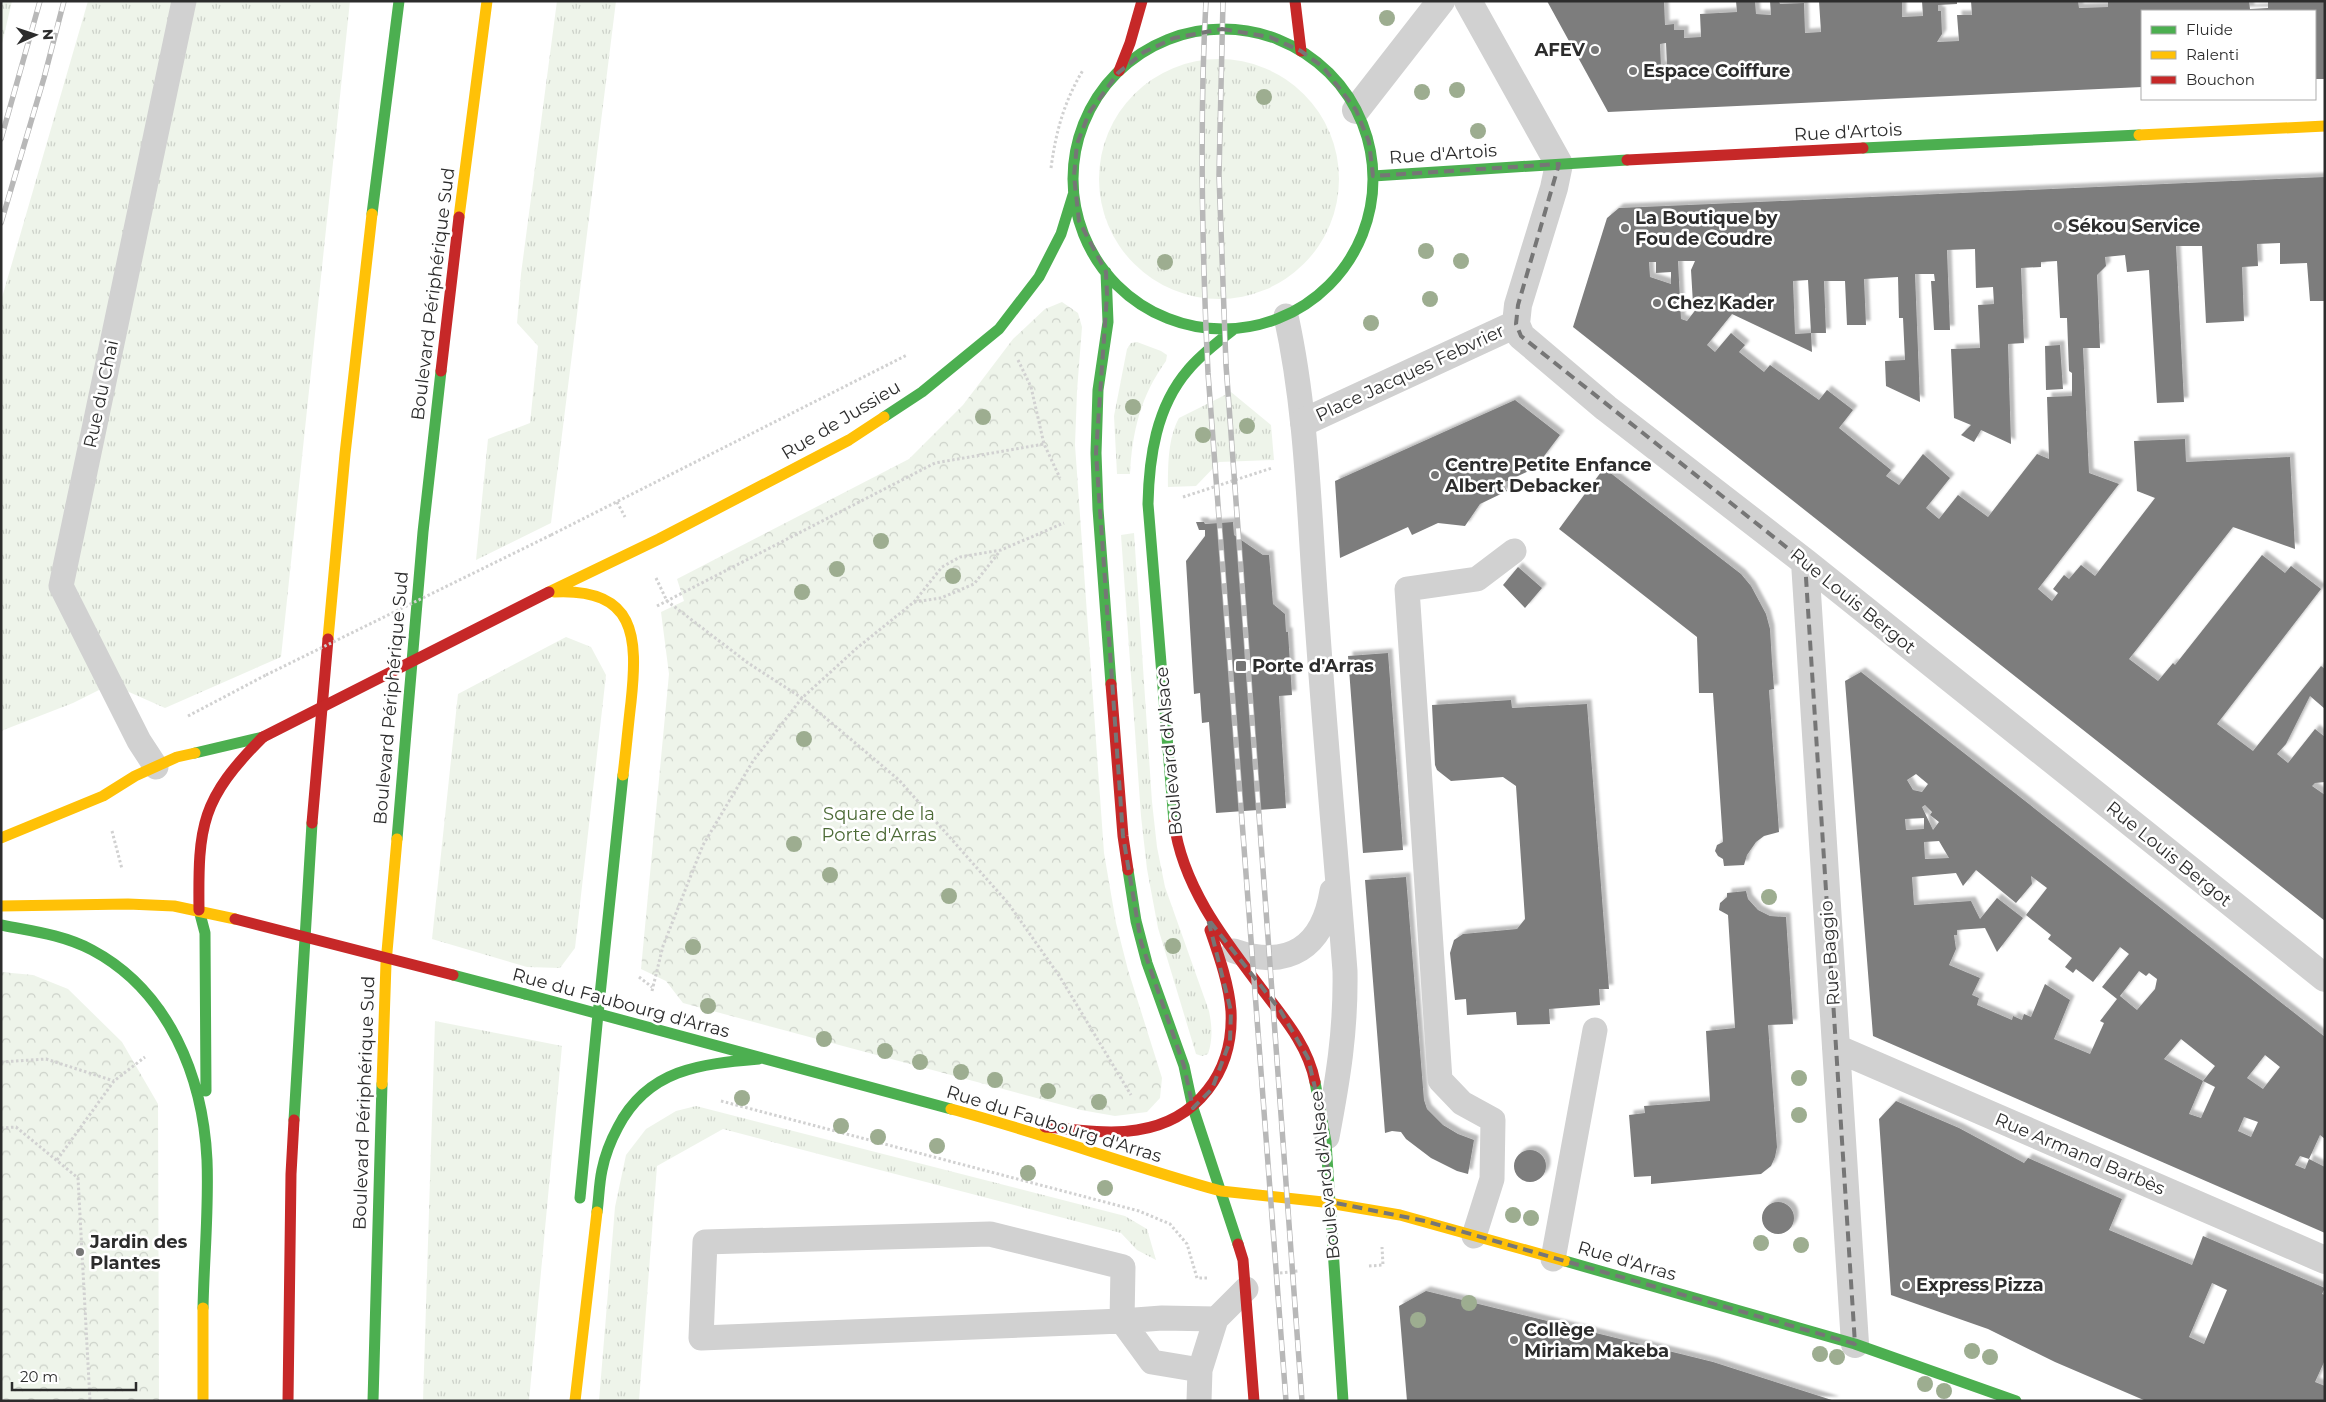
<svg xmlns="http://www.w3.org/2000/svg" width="2326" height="1402" font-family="Montserrat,sans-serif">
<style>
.grass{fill:url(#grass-tufts)}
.park{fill:url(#park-crowns)}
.building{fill:#7d7d7d;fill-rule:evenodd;filter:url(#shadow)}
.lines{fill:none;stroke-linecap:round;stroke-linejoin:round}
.path{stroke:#d1d1d1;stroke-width:3;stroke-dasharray:2.5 2.5;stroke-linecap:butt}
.lane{stroke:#d1d1d1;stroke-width:25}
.street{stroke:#d1d1d1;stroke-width:28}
.fast{stroke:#4caf50;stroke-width:11}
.slow{stroke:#ffc107;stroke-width:11}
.jam{stroke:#c62828;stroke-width:11}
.rail-casing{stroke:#b8b8b8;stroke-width:5.5}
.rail{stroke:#fff;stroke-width:4;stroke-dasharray:11;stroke-linecap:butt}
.path-bridge{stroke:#d1d1d1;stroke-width:3;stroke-dasharray:2.5 2.5;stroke-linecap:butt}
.fast-bridge{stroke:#4caf50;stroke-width:11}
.jam-bridge{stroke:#c62828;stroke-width:11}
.tree{fill:#9dad90}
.marked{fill:none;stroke:#767676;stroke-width:4;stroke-dasharray:10 6;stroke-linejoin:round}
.poi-dot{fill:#767676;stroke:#fff;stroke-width:2}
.labels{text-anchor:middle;stroke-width:5;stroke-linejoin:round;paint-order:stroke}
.poi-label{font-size:18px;font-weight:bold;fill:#2c2c2c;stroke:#fff;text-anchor:start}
.street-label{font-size:18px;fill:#2c2c2c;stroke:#fff}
.park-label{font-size:18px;fill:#4c6a36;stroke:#fff}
</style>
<defs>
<pattern id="grass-tufts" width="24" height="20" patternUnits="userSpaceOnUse" patternTransform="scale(1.25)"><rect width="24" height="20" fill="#eef4ea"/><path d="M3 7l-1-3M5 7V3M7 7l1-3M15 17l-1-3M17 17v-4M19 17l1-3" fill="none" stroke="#ccd1c9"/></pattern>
<pattern id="park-crowns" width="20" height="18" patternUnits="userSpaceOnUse" patternTransform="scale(1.25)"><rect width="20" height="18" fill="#eef4ea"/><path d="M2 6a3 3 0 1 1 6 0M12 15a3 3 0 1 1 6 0" fill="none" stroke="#ccd1c9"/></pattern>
<filter id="shadow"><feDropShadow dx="4.5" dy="-4.5" stdDeviation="1" flood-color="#0004"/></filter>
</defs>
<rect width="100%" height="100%" fill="#fff"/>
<path class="grass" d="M1 1H12L1 48Z
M88 1H350L281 657 165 708 111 684 73 703 1 731V301Z
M557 1H616L551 523 476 560 488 439 530 423 538 346 517 323 521 274Z
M1099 179a120 120 0 1 1 240 0a120 120 0 1 1-240 0Z
M1137 342 1161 351 1167 355 1166 361C1141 395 1132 432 1130 474H1117L1114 416 1127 349 1131 343Z
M1231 392 1271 425 1274 460 1219 462 1196 486 1168 487C1168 465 1168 438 1179 418Z
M1134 533 1152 802 1157 847 1165 887 1209 1011C1212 1026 1213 1039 1208 1054L1202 1056 1196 1054 1158 928 1147 869 1141 816 1121 535Z
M566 637 591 647 606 675 575 948 560 968 527 967 432 939 458 694Z
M435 1021 562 1046 529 1401H423Z
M696 1106 1125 1216 1147 1229 1156 1260 1137 1250 1121 1233 723 1129 657 1166 639 1401H599L615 1207 626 1155 646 1129 676 1111Z"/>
<path class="park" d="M1062 302 1078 313 1082 327 1077 391 1075 445 1104 853 1116 923 1128 970 1162 1078 1160 1098 1147 1112 1115 1116 1081 1110 683 1003 666 981 641 969 669 674 661 612 684 601 677 579 909 459 963 405 1013 339 1045 309Z
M1 972 33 975 68 989 122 1042 158 1104 159 1401H1Z"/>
<path class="building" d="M1547 1H1664L1665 25 1674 24V30H1684V38L1701 37 1700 14 1737 12 1736 1H1755L1756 14 1771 15 1770 1H1779L1780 4 1804 3 1805 33 1821 32 1819 1H1902V17L1923 16 1922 1H1957V4L1938 5V11H1941L1942 34 1937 42 1959 41 1957 15H1972L1971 1H2078L2079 8 2108 7V1H2249L2250 9 2268 8V1H2325V79H2315V11H2142V87L1608 112ZM1666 43 1667 66H1661L1660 44Z
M2325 177V301H2310L2307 263 2280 264V243L2257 244 2258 266 2242 267 2244 321 2206 323 2202 246H2176L2184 402 2157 403 2149 270 2127 272 2125 255 2105 257 2106 266 2097 275 2100 348H2083L2089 473 2119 484 2038 589 2052 601 2058 593 2053 589 2064 575 2069 579 2081 565 2095 576 2155 498 2137 491 2134 441 2185 439 2186 462 2290 457 2295 549 2233 527 2129 659 2158 681 2173 663 2175 665 2262 555 2285 573 2291 566 2321 589 2217 724 2253 751 2321 666 2325 669V709L2310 696 2286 744 2277 754 2288 763 2315 729 2325 737V782L2315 783 2312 786 2325 795V921L1573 327 1607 218 1619 208ZM1975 249 1976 288 1993 287 1994 304 1978 305 1980 348 1951 349 1954 418 1971 425 1961 435 1974 442 1981 430 2011 444 2008 344 2024 343 2021 268 2041 267V262L2057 261 2060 318H2067L2069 371 2072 373V396L2047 397 2049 459 2037 454 1988 517 1958 495 1939 519 1926 508 1950 478 1923 454 1899 485 1886 476 1891 470 1839 428 1853 410 1827 390 1819 400 1770 365 1764 372 1739 352 1745 345 1731 333 1715 352 1707 345 1732 314 1812 352 1811 333 1795 334 1793 281 1808 280 1811 333H1826L1824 281H1845L1847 325H1866L1864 279 1898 277 1899 318H1903L1905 360 1885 361 1886 386 1920 402 1915 274H1934L1935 281H1931L1934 330H1950L1947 250ZM1678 261H1695L1691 270 1693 304H1700L1687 321 1681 319ZM1649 262H1656V273L1671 272V284L1650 277Z
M2060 345 2063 389 2046 390 2045 346Z
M1515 400 1560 435 1535 468 1503 483 1507 491 1480 504 1465 526 1438 523 1412 535 1408 527 1340 558 1335 481Z
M1604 468 1741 574 1751 586 1766 614 1770 629 1772 662 1774 689 1769 690 1779 832 1764 836 1756 842 1747 855 1744 865 1724 866 1723 859 1718 856 1715 851 1717 845 1723 842 1713 693H1699L1697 637 1559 529Z
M1196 522H1204L1205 524 1233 522 1234 535 1263 555H1269L1273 604 1285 614 1286 632H1288L1292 695 1279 696 1286 808 1216 813 1209 722 1202 723 1200 693 1194 694 1186 561 1205 536V530H1199Z
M1518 567 1542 588 1525 608 1503 585Z
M1388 653 1403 850 1363 853 1348 656Z
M1861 672 2325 1037V1139L2320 1135 2309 1159 2325 1167V1233L1873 1036 1845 681ZM1916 774 1928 784 1922 792 1913 790 1907 780ZM1925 805 1932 812 1930 815 1939 822 1933 830 1922 807ZM1924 818V829L1906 830 1905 819ZM1939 841 1949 858 1925 859 1924 842ZM1976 870 2016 903 2032 884 2031 876 2047 888 2026 915 2051 935 2048 939 2072 958 2065 967 2073 973 2076 969 2093 982 2120 947 2129 954 2102 987 2117 999 2100 1021 2104 1023 2090 1054 2054 1039 2070 1000 2045 984 2031 1017 2024 1014 2022 1020 2013 1016 2012 1020 1977 1005 1979 998 1972 995 1980 978 1949 965 1956 949 1954 935H1957V930L1985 928 1997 952 2023 918 1997 898 1980 919 1971 901 1914 905 1912 877 1956 873 1963 886ZM2139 971 2146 976 2149 973 2157 979 2155 989 2137 1010 2120 996ZM2181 1039 2215 1066 2203 1081 2215 1087 2201 1118 2189 1114 2203 1081 2164 1059ZM2265 1055 2280 1067 2263 1089 2247 1078ZM2244 1117 2258 1122 2251 1137 2238 1131ZM2300 1156 2309 1159 2305 1169 2295 1165Z
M1511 700 1512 708 1587 704 1609 989H1599L1600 1005 1549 1009 1550 1024 1517 1025 1516 1012 1467 1015 1466 999 1455 1000 1450 953 1454 940 1463 934 1517 929 1525 919 1516 786 1503 777 1451 781 1437 770 1435 765 1432 705Z
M1406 877 1424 1100 1427 1109 1443 1125 1458 1134 1474 1140 1468 1174 1457 1171 1431 1158 1406 1139 1401 1132 1392 1131 1385 1133 1365 880Z
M1746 891 1748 899 1758 910 1770 916 1786 917 1793 1024 1768 1025 1777 1147 1775 1157 1771 1166 1761 1174 1651 1184V1176L1634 1177 1629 1115 1645 1113 1644 1106 1710 1101 1706 1031 1735 1028 1728 915 1719 910 1720 903 1727 897V893Z
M1896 1101 1959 1128 2024 1163 2028 1158 2122 1199 2109 1230 2192 1265 2203 1236 2325 1288 2322 1294 2325 1295V1360L2315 1382 2325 1386V1401H2146L2055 1362 1988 1329 1891 1295 1879 1119ZM2212 1283 2227 1290 2204 1344 2189 1337Z
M1514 1166a16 16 0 1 1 32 0a16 16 0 1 1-32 0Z
M1762 1218a16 16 0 1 1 32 0a16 16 0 1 1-32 0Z
M1426 1291 1713 1362 1835 1401H1407L1399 1306Z"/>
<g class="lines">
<path class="path" d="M1051 168C1056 131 1064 102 1083 70
M1018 360 1031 387 1044 444 1060 478
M1183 497 1272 468
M617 502 625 517
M551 535 907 355
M656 578 667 601 748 663 802 698 899 780 1008 903 1060 977 1131 1095
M914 602 941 598 974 584 1000 551
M657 606 935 463 1044 444
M188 716 266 675
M112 831 122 869
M639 977 652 987
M652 991 663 946 703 845 753 761 802 698 857 648 914 602 942 567 960 557 1001 550 1064 523
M1 1062 46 1059 114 1081
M721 1101 1139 1211 1170 1224 1187 1244 1197 1278H1209
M1 1128 16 1127 78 1178 90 1401
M57 1160 114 1081 145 1057
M1369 1266 1383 1265 1382 1247
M1280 1273 1298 1271"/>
<path class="lane" d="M1286 316C1308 416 1309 519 1317 620 1325 737 1336 854 1345 971 1346 1031 1338 1079 1327 1137
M156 767 139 741 61 586 184 1
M1234 951C1289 970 1323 947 1332 891
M990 1234 1123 1267 1122 1321 701 1338 705 1242Z
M1474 1236 1492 1179 1493 1120 1462 1103 1440 1080 1407 589 1477 579 1514 551
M1553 1259 1595 1030
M1200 1370 1152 1362 1122 1321 1162 1318 1216 1319
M1199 1401 1200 1370 1216 1319 1246 1289"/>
<path class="street" d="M1468 1 1559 164 1554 188 1518 305 1516 324 1521 336 1606 408 1805 562 2325 978
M1356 110 1441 1
M1304 422 1516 324
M1805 562 1855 1344
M1836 1048 2325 1260"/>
<path class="fast" d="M1073 179a150 150 0 1 1 300 0a150 150 0 1 1-300 0Z
M1863 148 2139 135
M1373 176 1627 160
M372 214 399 1
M1106 272 1108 322 1098 390 1096 453 1098 509 1111 684
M884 417 922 392 999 329 1039 277 1061 234 1073 195
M195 753 263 737
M1174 822 1148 504C1149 458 1156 407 1188 370 1201 354 1218 342 1234 329
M397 839 423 532 441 371
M1128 870 1136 921 1147 963 1184 1066 1193 1108 1238 1244
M199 910 205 933 206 1091
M1 925C32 931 64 935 92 950 169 991 203 1077 207 1160 209 1209 204 1259 203 1308
M525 994 951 1109
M598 1014 623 775
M1315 1082 1326 1142 1343 1401
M294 1120 312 823
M580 1198 598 1014
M597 1212C599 1198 599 1184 602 1170 605 1155 611 1140 618 1127 648 1069 700 1064 759 1059
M1565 1261 1855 1344 2016 1401
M373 1401 382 1084"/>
<path class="slow" d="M2139 135 2325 126
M459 217 487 1
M549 592 659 539 849 440 884 417
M554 592C636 588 638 636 631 702 628 727 626 751 623 775
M328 639 345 454 372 214
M1 838 103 796 135 776 177 757 195 753
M1 906 128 904 174 906 235 919
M382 1084 386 963 397 839
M951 1109C1042 1133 1130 1166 1221 1191
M1221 1191 1323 1202 1400 1215 1565 1261
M203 1401V1308
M575 1401 597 1212"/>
<path class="jam" d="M1295 1 1301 51
M1119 71 1130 43 1142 1
M1627 160 1863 148
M441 371 459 217
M1111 684 1123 836 1128 870
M1174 822C1182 885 1223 938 1261 988 1283 1017 1308 1045 1315 1082
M312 823 328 639
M199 910C198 825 201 799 263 737
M1045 1127C1075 1129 1107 1135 1137 1130 1197 1121 1234 1072 1231 1011 1229 984 1219 956 1210 930
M1238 1244 1243 1260 1254 1401
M288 1401 291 1174 294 1120"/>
<defs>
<path id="rail" d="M1206 1C1199 125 1202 249 1208 373L1286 1401
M1223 1 1219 175 1226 365 1302 1401
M1 139 40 1
M1 223 44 78 64 1"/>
</defs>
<use href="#rail" class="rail-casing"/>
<use href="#rail" class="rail"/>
<path class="path-bridge" d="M266 675 551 535"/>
<path class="fast-bridge" d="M453 975 525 994"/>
<path class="jam-bridge" d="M263 737 549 592
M235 919 453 975"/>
</g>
<g class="tree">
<circle cx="1387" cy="18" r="8"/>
<circle cx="1457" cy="90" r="8"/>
<circle cx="1422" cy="92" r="8"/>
<circle cx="1264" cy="97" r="8"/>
<circle cx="1478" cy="131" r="8"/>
<circle cx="1426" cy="251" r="8"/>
<circle cx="1461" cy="261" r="8"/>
<circle cx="1165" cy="262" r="8"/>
<circle cx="1430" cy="299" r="8"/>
<circle cx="1371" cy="323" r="8"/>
<circle cx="1133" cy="407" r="8"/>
<circle cx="983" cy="417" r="8"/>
<circle cx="1247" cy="426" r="8"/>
<circle cx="1203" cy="435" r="8"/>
<circle cx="881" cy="541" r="8"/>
<circle cx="837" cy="569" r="8"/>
<circle cx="953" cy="576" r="8"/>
<circle cx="802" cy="592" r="8"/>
<circle cx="804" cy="739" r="8"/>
<circle cx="794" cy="844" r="8"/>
<circle cx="830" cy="875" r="8"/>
<circle cx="949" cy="896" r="8"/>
<circle cx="1769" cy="897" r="8"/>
<circle cx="1173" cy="946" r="8"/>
<circle cx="693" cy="947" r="8"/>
<circle cx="708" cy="1006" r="8"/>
<circle cx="824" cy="1039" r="8"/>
<circle cx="885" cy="1051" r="8"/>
<circle cx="920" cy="1062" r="8"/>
<circle cx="961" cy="1072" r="8"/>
<circle cx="1799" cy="1078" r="8"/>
<circle cx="995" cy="1080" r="8"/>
<circle cx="1048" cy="1091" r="8"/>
<circle cx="742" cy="1098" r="8"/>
<circle cx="1099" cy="1102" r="8"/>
<circle cx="1799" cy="1115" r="8"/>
<circle cx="841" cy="1126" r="8"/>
<circle cx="878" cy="1137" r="8"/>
<circle cx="937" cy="1146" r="8"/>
<circle cx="1028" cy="1173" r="8"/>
<circle cx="1105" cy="1188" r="8"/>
<circle cx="1513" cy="1215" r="8"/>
<circle cx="1531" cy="1218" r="8"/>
<circle cx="1761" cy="1243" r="8"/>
<circle cx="1801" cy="1245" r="8"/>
<circle cx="1469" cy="1303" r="8"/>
<circle cx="1418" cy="1320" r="8"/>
<circle cx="1972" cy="1351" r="8"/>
<circle cx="1820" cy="1354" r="8"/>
<circle cx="1837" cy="1357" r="8"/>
<circle cx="1990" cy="1357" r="8"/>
<circle cx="1925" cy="1384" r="8"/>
<circle cx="1944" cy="1391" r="8"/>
</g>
<path class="marked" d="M1222 29 1270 37 1301 51 1323 67 1356 110 1369 142 1373 176 1559 164 1518 305 1516 324 1521 336 1805 562 1855 1344 1425 1221 1331 1202 1323 1122 1308 1058 1280 1010 1208 919 1231 1011 1230 1041 1212 1089 1193 1108 1184 1066 1141 942 1123 836 1096 453 1107 295 1106 272 1079 221 1074 176 1077 144 1089 113 1118 73 1144 52 1174 38Z"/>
<g class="poi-dot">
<circle cx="1595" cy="50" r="5"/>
<circle cx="1633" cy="71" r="5"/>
<circle cx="2058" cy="226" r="5"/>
<circle cx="1625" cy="228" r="5"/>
<circle cx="1657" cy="303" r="5"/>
<circle cx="1435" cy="475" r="5"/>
<rect x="1235" y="660" width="12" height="12" rx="2.5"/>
<circle cx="80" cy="1252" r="5"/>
<circle cx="1906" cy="1285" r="5"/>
<circle cx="1514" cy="1340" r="5"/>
</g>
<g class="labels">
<g class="poi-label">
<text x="1585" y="56" text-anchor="end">AFEV</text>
<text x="1643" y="77">Espace Coiffure</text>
<text x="1635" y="224">La Boutique by<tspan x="1635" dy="21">Fou de Coudre</tspan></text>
<text x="2068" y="232">Sékou Service</text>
<text x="1667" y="309">Chez Kader</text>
<text x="1445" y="471">Centre Petite Enfance<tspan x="1445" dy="21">Albert Debacker</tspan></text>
<text x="1252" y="672">Porte d'Arras</text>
<text x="90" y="1248">Jardin des<tspan x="90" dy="21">Plantes</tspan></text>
<text x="1916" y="1291">Express Pizza</text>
<text x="1524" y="1336">Collège<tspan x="1524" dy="21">Miriam Makeba</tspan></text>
</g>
<g class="street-label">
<text transform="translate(1848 132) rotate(-3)" y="6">Rue d'Artois</text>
<text transform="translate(1443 154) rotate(-4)" y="6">Rue d'Artois</text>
<text transform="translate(433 294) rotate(-83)" y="6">Boulevard Périphérique Sud</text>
<text transform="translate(1410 373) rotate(-25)" y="6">Place Jacques Febvrier</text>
<text transform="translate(101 394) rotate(-78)" y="6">Rue du Chai</text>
<text transform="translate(841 420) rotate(-31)" y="6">Rue de Jussieu</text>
<text transform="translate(1853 601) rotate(39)" y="6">Rue Louis Bergot</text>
<text transform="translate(391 698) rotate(-85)" y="6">Boulevard Périphérique Sud</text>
<text transform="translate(1169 751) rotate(-95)" y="6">Boulevard d'Alsace</text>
<text transform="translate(2169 854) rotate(39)" y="6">Rue Louis Bergot</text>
<text transform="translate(1830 953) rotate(-94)" y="6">Rue Baggio</text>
<text transform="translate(621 1003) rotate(15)" y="6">Rue du Faubourg d'Arras</text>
<text transform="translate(364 1103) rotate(-88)" y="6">Boulevard Périphérique Sud</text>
<text transform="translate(1054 1124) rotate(17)" y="6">Rue du Faubourg d'Arras</text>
<text transform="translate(2080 1154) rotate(23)" y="6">Rue Armand Barbès</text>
<text transform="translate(1325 1175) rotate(-96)" y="6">Boulevard d'Alsace</text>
<text transform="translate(1627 1261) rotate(16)" y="6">Rue d'Arras</text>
</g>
<g class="park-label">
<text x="879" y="820">Square de la<tspan x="879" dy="21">Porte d'Arras</tspan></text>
</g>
</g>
<rect width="2326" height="1402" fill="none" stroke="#2c2c2c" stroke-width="5"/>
<rect x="2141" y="10" width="175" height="90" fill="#ffffff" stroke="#ababab"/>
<rect x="2151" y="26" width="25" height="8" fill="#4caf50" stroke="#ababab"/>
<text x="2186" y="35" font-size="15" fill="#2c2c2c">Fluide</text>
<rect x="2151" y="51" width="25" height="8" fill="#ffc107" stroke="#ababab"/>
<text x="2186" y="60" font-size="15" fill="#2c2c2c">Ralenti</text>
<rect x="2151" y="76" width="25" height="8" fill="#c62828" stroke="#ababab"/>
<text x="2186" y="85" font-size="15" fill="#2c2c2c">Bouchon</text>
<g transform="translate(35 35) rotate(87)" stroke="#ffffff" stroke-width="4" paint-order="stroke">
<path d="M0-4L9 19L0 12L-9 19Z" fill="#2c2c2c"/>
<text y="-8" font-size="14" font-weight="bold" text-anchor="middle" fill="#2c2c2c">N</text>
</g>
<path d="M12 1382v8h124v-8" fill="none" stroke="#2c2c2c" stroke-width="2.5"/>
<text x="20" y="1382" font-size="15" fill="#2c2c2c" stroke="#ffffff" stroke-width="4" paint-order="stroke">20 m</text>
</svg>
